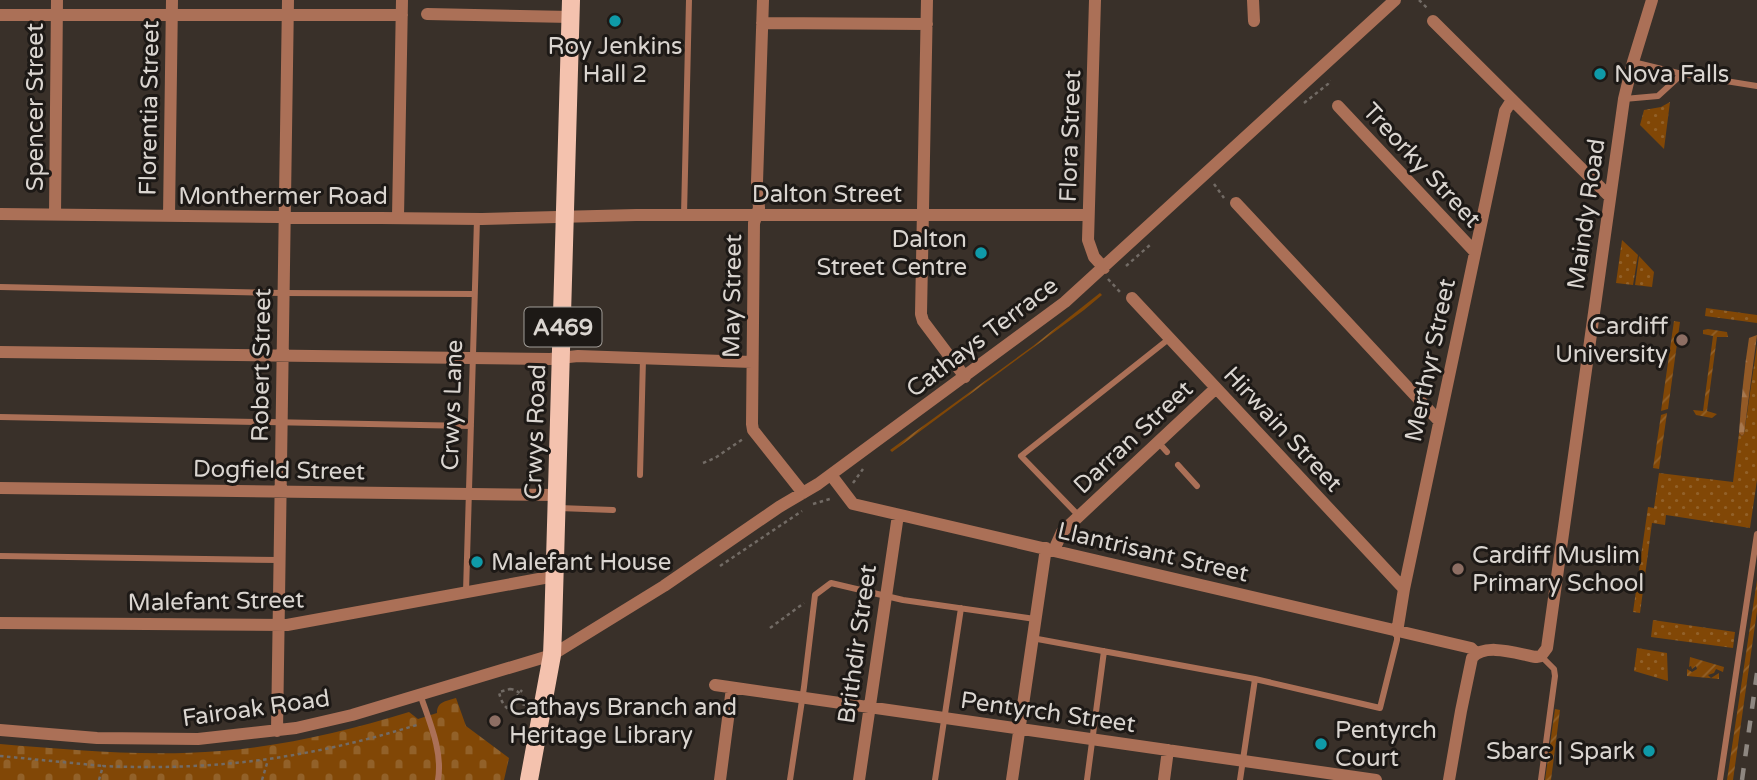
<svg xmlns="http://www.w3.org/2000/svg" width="1757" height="780" font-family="'Varela Round',sans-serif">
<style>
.grass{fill:url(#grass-dots)}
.forest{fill:url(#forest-firs)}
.cemetery{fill:url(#cemetery-stones)}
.garden{fill:url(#garden-furrows)}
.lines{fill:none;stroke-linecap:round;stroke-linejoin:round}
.path{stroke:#726b65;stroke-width:2.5;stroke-dasharray:3.5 3.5;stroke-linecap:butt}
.lane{stroke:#ab7057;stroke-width:6}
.street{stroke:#ab7057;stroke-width:12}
.primary{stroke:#f4c2ae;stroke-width:18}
.rail{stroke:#8e8781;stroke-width:4.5;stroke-dasharray:12 12;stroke-linecap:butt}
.culture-dot{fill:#0f9aa8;stroke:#1d1916;stroke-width:2.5}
.education-dot{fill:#8d6e63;stroke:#1d1916;stroke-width:2.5}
.labels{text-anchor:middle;stroke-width:6;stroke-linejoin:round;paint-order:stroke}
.shield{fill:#1d1916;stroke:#a19d98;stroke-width:2}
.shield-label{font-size:23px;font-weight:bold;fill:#dad5d0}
.poi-label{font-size:24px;fill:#dad5d0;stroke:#1d1916;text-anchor:start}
.street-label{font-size:24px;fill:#dad5d0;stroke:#1d1916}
</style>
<defs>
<pattern id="grass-dots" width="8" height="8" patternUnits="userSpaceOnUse" patternTransform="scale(1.75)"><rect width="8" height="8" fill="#814706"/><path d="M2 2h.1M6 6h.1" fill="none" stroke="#926129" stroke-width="1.8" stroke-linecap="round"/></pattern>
<pattern id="forest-firs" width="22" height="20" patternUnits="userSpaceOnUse" patternTransform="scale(1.75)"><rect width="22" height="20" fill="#945a26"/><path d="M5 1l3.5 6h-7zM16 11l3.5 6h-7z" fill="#a7784f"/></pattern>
<pattern id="cemetery-stones" width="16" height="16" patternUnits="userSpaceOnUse" patternTransform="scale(1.75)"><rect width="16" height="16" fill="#814706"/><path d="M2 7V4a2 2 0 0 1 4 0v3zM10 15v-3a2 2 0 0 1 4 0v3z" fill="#926129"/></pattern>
<pattern id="garden-furrows" width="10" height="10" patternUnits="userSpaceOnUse" patternTransform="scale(1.75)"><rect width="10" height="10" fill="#814706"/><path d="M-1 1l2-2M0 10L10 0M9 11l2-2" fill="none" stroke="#926129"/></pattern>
</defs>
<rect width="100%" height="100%" fill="#393029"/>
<path class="grass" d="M1670 102 1664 149 1640 125 1644 110 1661 107Z
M1622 240 1638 255 1633 285 1616 283Z
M1639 256 1654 272 1652 287 1635 285Z
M1706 308 1757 315V323L1705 316Z
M1757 345V480L1750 528 1666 515 1665 525 1652 523 1640 613 1633 612 1648 507 1654 508 1659 473 1733 482 1739 433 1742 436 1744 434Z
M1653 620 1735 632 1733 648 1651 637Z
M1637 648 1667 653 1668 681 1634 671Z"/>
<path class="forest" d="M1757 335 1744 434 1742 436 1739 433C1741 402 1744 369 1749 338Z"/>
<path class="cemetery" d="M456 698 466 726 509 758 504 780H0V744C73 750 146 757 220 751 285 746 347 731 409 712L418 719 437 713C437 701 447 701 456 698Z"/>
<path class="garden" d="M1100 293 1102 295 1084 310 892 452 890 450 1033 346Z
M1674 321 1680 322 1668 409 1661 411Z
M1708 329 1727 332 1728 337H1717L1707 411 1717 414 1712 418 1696 415 1693 410 1703 411 1713 336 1703 334V330Z
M1667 413 1659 469 1653 468 1661 415Z
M1757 580V611L1733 780H1727Z
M1690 657 1724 667 1723 672 1716 669 1714 673 1708 675 1711 678 1719 673V679L1687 676V669L1692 672 1697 669 1696 666 1692 669 1691 666 1689 667Z
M1555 709 1560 710 1551 780H1545Z"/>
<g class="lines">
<path class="path" d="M1419 0 1428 9
M1304 103 1328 84 1330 80
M1214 184 1224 198
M1126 266 1150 245
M1108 279 1120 292
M703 463 715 458 743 439
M853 483 863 469
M813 504 833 498
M720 566 802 511
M770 628 804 603
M510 689C524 691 525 702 523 714 509 712 502 707 499 692Z
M507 708 522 690
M0 756 103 766
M99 780 103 766C218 771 310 758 420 724
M262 780 268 760"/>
<path class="lane" d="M1633 62 1682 74 1757 86
M1624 99 1658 96 1682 74
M684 215 689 0
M0 287 283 293 474 294
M0 417 471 426
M1158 442 1167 452
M1178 465 1197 486
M640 475 643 359
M559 508 613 510
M1079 516 1021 456 1170 338
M0 556 279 560
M466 592 477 219
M1032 638 1255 679 1380 708 1397 640V632
M1541 656 1554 669 1555 676 1541 780
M420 694C429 721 443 751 438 780
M790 780 804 687 815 595 831 583 903 600 1035 619
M935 780 961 608
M1087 780 1104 651
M1240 780 1255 679
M1720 780 1757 534"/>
<path class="street" d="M763 0 757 182 759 208 754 223 752 424 753 430 803 493
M927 0 921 314 923 321 965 377
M1095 0 1088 240 1094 257 1104 268
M1253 0 1254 21
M427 14 571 17
M0 15H402
M1433 21 1609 196
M762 23 927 24
M1338 106 1475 252
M1236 203 1439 421
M0 214 482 219 636 215H1088
M55 215 57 0
M169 216 172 0
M398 217 402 0
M1132 298 1404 589
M0 352 550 359 578 356 752 362
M831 475 853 504 1471 648 1476 653
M0 488 557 495
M1054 550 1062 532 1216 388
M0 623 287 625 555 576
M1397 632 1404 589 1505 111 1512 100
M715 685 1376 780
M0 730 97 738 198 739 296 728 352 715 552 655 664 586 779 507 818 484 1065 302 1395 0
M277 731 288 0
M720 780 732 688
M859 780 898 515
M1012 780 1046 548
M1164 780 1168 750
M1449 780 1461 711 1472 658C1485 642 1518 654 1536 657L1541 656 1547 648 1624 99 1633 62 1652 0"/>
<path class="primary" d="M529 780 552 655 553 630 571 0"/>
<path class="rail" d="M1742 780 1757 673"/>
</g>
<g class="culture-dot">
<circle cx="615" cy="21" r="7"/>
<circle cx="1600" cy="74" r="7"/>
<circle cx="981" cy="253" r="7"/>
<circle cx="477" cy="562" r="7"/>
<circle cx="1321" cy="744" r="7"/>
<circle cx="1649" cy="751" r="7"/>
</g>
<g class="education-dot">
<circle cx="1682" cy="340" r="7"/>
<circle cx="1458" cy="569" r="7"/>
<circle cx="495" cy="721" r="7"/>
</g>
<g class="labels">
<rect class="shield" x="524.5" y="307.5" width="77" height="39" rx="5"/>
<g class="shield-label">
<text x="563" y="335">A469</text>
</g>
<g class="poi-label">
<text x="615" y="54" text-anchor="middle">Roy Jenkins<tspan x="615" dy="28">Hall 2</tspan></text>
<text x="1614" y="82">Nova Falls</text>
<text x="967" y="247" text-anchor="end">Dalton<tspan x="967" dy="28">Street Centre</tspan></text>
<text x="1668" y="334" text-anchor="end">Cardiff<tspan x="1668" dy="28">University</tspan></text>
<text x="1472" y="563">Cardiff Muslim<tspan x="1472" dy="28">Primary School</tspan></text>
<text x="491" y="570">Malefant House</text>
<text x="509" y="715">Cathays Branch and<tspan x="509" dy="28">Heritage Library</tspan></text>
<text x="1335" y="738">Pentyrch<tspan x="1335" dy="28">Court</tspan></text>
<text x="1635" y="759" text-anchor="end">Sbarc | Spark</text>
</g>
<g class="street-label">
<text transform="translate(35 107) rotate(-90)" y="8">Spencer Street</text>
<text transform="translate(149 108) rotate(-89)" y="8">Florentia Street</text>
<text transform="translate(1070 136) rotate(-88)" y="8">Flora Street</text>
<text transform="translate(1422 165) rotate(47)" y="8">Treorky Street</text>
<text x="827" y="202">Dalton Street</text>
<text x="283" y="204">Monthermer Road</text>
<text transform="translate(1586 214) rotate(-82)" y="8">Maindy Road</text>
<text transform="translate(732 296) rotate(-89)" y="8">May Street</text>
<text transform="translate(982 337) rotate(-37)" y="8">Cathays Terrace</text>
<text transform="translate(1430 360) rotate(-78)" y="8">Merthyr Street</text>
<text transform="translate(261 365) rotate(-89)" y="8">Robert Street</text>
<text transform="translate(452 405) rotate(-88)" y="8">Crwys Lane</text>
<text transform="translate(1283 429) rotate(47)" y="8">Hirwain Street</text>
<text transform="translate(535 432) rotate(-88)" y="8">Crwys Road</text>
<text transform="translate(1133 437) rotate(-43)" y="8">Darran Street</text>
<text transform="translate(279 470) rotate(1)" y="8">Dogfield Street</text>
<text transform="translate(1153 552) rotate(13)" y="8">Llantrisant Street</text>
<text transform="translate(216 601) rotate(-1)" y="8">Malefant Street</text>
<text transform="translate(857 644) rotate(-82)" y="8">Brithdir Street</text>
<text transform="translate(256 708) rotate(-8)" y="8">Fairoak Road</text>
<text transform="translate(1048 712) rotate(8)" y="8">Pentyrch Street</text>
</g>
</g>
</svg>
